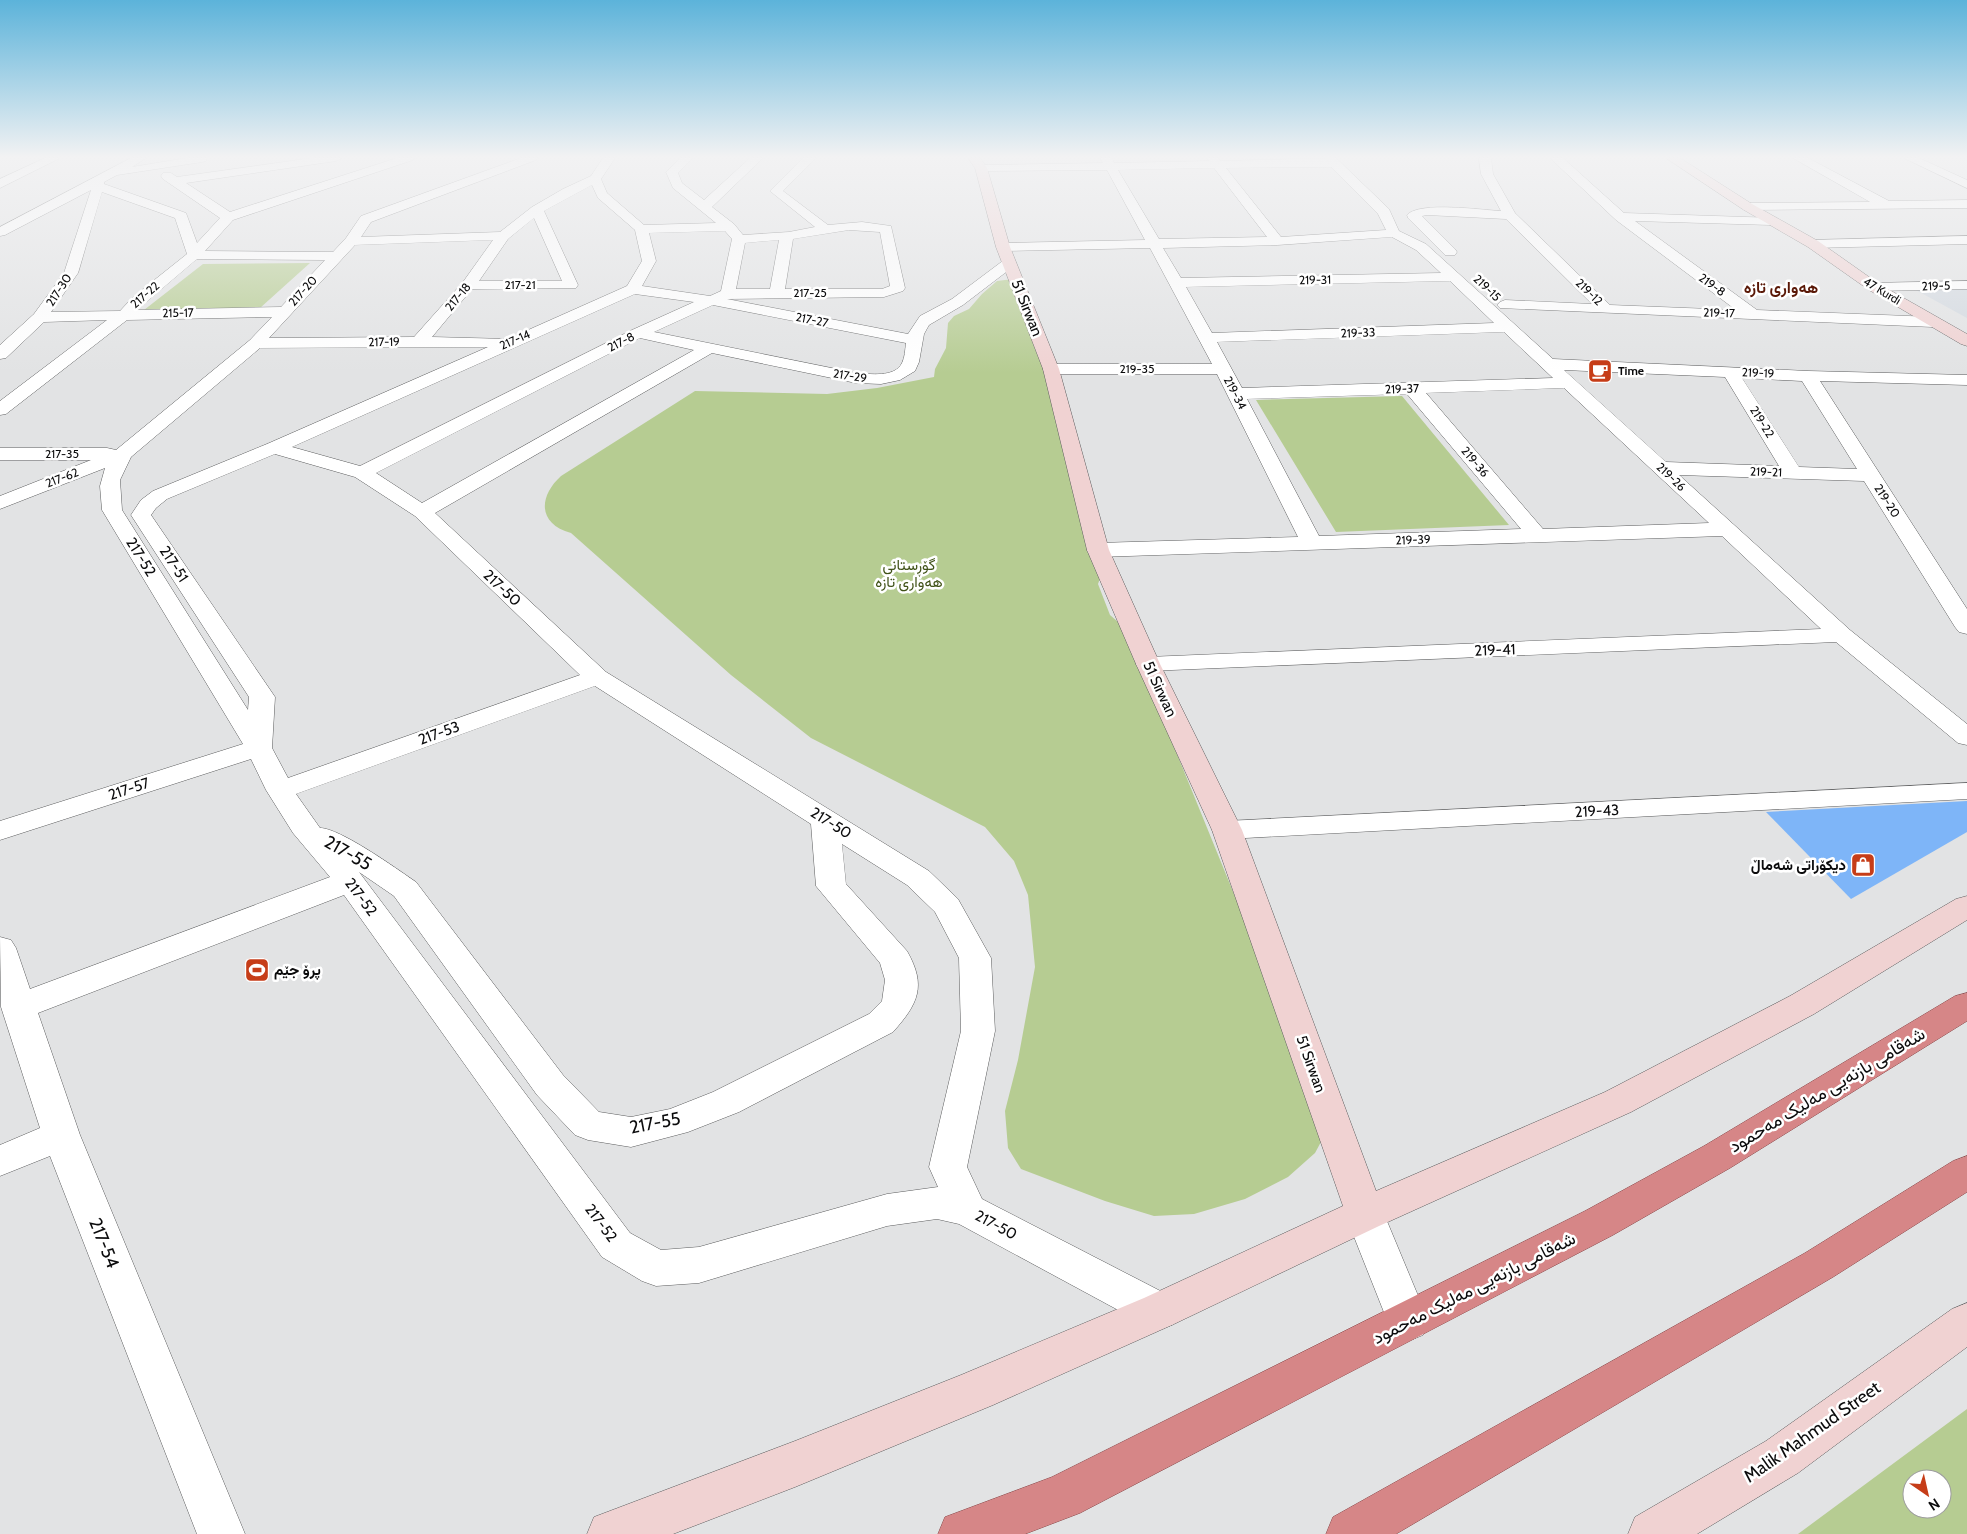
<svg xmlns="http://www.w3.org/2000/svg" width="1967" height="1534" font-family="Cabin,Vazirmatn,sans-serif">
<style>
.built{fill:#d3d9e0}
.green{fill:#b6cc92;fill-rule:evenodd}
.building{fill:#7eb5f8}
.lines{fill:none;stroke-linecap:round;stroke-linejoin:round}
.minor-casing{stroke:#5c5d5e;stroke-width:1}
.secondary-casing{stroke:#5c5d5e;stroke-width:1}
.trunk-casing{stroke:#884748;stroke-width:1}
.minor{fill:#fff;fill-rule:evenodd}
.secondary{fill:#f0d2d2;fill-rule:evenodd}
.trunk{fill:#d68687;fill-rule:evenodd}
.labels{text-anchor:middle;stroke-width:5;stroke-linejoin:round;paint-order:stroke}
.far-street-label{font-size:12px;fill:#0b0b0c;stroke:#fff}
.far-poi-label{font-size:12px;font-weight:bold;fill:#0b0b0c;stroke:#fff;text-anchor:start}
.street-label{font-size:15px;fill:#0b0b0c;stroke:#fff}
.park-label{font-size:15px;fill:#3f5116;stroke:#fff}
.poi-label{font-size:15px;font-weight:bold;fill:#0b0b0c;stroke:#fff;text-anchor:end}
.far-district-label{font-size:16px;font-weight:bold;fill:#5a1807;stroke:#fff}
.near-street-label{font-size:18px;fill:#0b0b0c;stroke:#fff}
</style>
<rect width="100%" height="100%" fill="#e2e3e4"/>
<path class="built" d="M1967 288V318L1914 289Z"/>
<path class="green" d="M310 263 260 308 144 310 203 264Z
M1013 279 1023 283 1102 573 1098 584 1110 615 1126 629 1329 1127 1315 1153 1288 1177 1245 1199 1194 1214 1154 1216 1105 1201 1021 1169 1008 1148 1005 1111 1018 1060 1035 967 1028 895 1014 861 985 827 811 738 731 675 571 533C538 524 538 497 561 476L695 391 827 394 877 388 934 377 935 369 946 348 948 323 954 316 969 309 982 294 997 281Z
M1402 396 1509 525 1336 532 1256 400Z
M1967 1409V1534H1798ZM1912 1479H1942V1509H1912Z"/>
<path class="building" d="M1967 801V832L1851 899 1766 812Z"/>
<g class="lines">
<defs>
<path id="minor" d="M45 158H60L0 188V179Z
M131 158H146L132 167 187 158H207L206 161 202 162 117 175 104 182V184L186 213 197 243 220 218 163 179 161 176 163 173H171L177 177 312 158H342L336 161 186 183 230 212 397 158H415L413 160 233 220 205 251 333 252 346 238 361 216 521 158H538L536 160 371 222 361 237 500 232 532 207 563 189 591 176 603 158H615L601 179 607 193 644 225 716 223 673 188 666 172 680 158H693L678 173 682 183 704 200 750 158H763L712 207 734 224 743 235 789 232 815 227 770 191 803 158H816L783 191 828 225 862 222 891 226 905 288 903 291 884 297 727 299 908 334 920 316 952 299 1004 260H1014L1016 263 1014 266 963 305 929 325 924 334 919 362 915 371 900 380 881 384 856 383 712 353 435 513 606 672 929 871 958 899 991 958 995 1031 967 1167 982 1199 1174 1298 1180 1311 1174 1324 1159 1330 1144 1324 959 1224 937 1219 887 1226 699 1283 656 1286 642 1281 602 1257 344 895 38 1013 80 1135 245 1534H197L50 1156 0 1176V1145L40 1128 1 1007 0 937 11 940 16 948 30 989 330 877 293 833 266 790 251 759 0 840V821L243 744 102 510 100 486 105 468 0 509V496L91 460H0V448H107L116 450 250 340 272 317 127 320 6 414 0 415V401L107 320 44 322 6 358 0 359V345L34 314 64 273 91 190 5 235 0 236V227ZM592 185 598 198 635 230 642 261 627 286 508 339 432 337 472 289 576 288 578 285 544 211ZM102 192 175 218 187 254 133 297 120 311 51 312 78 273ZM534 218 562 281H479L508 239ZM849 230 880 232 890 286 882 289H785L793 239ZM725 231 732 239 721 291 710 296 642 286 656 261 649 233ZM493 240 463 282 414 337 269 338 355 245ZM779 240 770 289H736L745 243ZM197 259 325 260 281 307 137 310ZM635 294 694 302 632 330 360 466 292 447ZM713 305 906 343C905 350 905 357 902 363 895 378 869 374 856 373L654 332ZM640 338 694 350 422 503 376 473ZM488 347 267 444 153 491 141 500 131 515 249 697 248 710 122 510 120 480 131 457 260 348ZM275 454 355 477 415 516 580 675 288 778 272 748 275 697 151 515 156 508 167 499ZM595 686 811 824 816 886 880 963 885 980 882 1001 869 1014 713 1092 670 1109 631 1117 599 1112 563 1075 416 882C397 869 340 828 320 828L296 794ZM842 844 907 885 935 912 959 958 961 1031 929 1167 938 1187 887 1194 699 1247 661 1250 630 1233 359 872 394 896 537 1095 575 1135 588 1140 631 1147 688 1132 739 1112 893 1032C918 1004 927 986 907 951L846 884Z
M1100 158H1112L1114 163 1209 161 1206 158H1218L1220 161 1336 158 1389 209 1399 231 1426 244 1553 359 1808 371 1967 375V385L1820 381 1967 609V634L1959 632 1955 627 1864 481 1679 475 1850 630 1967 724V745L1958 743 1836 642 1148 671 1139 669 1136 664 1139 659 1148 657 1821 629 1722 536 1098 557 1090 555 1087 550 1090 545 1098 543 1298 537 1217 374H1051L1045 373 1043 369 1045 365 1051 364H1212L1150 248 1003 251 996 247 1003 243 1145 240 1107 170 981 171 975 168 981 165 1103 163ZM1331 167 1378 214 1386 230 1281 237 1226 168ZM1214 168 1267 237 1159 239 1118 170ZM1392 237 1416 250 1441 273 1181 278 1163 248 1277 245ZM1450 281 1494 323 1212 333 1186 287ZM1504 332 1553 378 1242 388 1217 342ZM1564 370 1725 377 1779 466 1666 462ZM1742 378 1802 381 1857 469 1799 467ZM1564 388 1709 523 1543 529 1426 393ZM1407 394 1521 529 1319 536 1247 399Z
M1479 158H1491L1493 174 1515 213 1610 305 1736 310 1616 220 1550 158H1563L1624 213 1776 218 1778 221 1771 225 1635 221 1757 310 1933 317 1939 319 1941 322 1939 325 1933 327 1500 308 1497 305 1500 302 1505 300 1592 304 1506 219 1427 215 1422 216 1455 249 1457 252 1455 255H1445L1408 218 1407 215C1419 201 1482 210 1501 211L1481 174Z
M1793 158H1808L1889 201 1967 200V208L1744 210 1742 207 1748 203 1870 202Z
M1904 158H1919L1967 180V188Z
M1967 236V244L1813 248 1806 244 1813 240Z
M1967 281V289L1874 291 1869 290 1867 287 1869 284 1874 283Z
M1967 783V799L1227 839 1217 836 1212 830 1217 824 1227 821Z
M1365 1197 1379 1202 1429 1322 1423 1335 1408 1341 1393 1335 1345 1214 1351 1202Z"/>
<path id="secondary" d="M968 158H980L987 168 1010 247 1059 369 1109 550 1160 664 1242 830 1376 1191 1605 1092 1790 996 1956 899 1967 896V920L1814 1014 1631 1112 1379 1226 1174 1324 993 1405 795 1487 673 1534H587L594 1517 795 1441 961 1375 1144 1298 1343 1206 1212 830 1136 664 1087 550 1043 369 996 247 975 168Z
M1666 158H1680L1752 204 1818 241 1879 284 1967 334V346L1961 344 1869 290 1808 247 1744 210Z
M1967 1303V1347L1798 1473 1697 1534H1628L1635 1517 1766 1441 1952 1309Z"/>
<path id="trunk" d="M1967 993V1021L1730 1168 1613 1235 1080 1513 1025 1534H938L945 1517 1052 1477 1585 1211 1704 1146 1955 996Z
M1967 1156V1192L1833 1277 1396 1534H1326L1333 1517 1805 1253 1953 1161Z"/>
</defs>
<use href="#minor" class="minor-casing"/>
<use href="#secondary" class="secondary-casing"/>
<use href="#trunk" class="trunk-casing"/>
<use href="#minor" class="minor"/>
<use href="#secondary" class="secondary"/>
<use href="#trunk" class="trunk"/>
</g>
<linearGradient id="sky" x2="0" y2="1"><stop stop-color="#5cb3da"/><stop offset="0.42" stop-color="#f2f2f3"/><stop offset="1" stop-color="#f2f2f3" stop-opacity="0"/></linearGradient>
<rect width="1967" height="373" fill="url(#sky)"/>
<defs>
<symbol id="cafe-square" viewBox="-11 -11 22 22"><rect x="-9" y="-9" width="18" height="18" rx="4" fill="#c63d18" stroke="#fff"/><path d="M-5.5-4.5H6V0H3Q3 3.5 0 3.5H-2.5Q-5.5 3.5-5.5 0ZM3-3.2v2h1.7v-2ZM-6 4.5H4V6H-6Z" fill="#fff"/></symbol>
<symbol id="shop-square" viewBox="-11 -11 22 22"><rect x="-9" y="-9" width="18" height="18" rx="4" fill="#c63d18" stroke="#fff"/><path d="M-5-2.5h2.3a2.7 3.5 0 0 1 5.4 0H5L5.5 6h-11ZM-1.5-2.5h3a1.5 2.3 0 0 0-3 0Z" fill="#fff"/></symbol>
<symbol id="stadium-square" viewBox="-11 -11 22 22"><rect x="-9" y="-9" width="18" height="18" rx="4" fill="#c63d18" stroke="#fff"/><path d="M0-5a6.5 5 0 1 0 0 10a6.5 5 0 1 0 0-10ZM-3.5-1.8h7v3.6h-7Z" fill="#fff"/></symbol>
</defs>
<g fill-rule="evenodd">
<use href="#cafe-square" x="1586" y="357" width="28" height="28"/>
<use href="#shop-square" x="1849" y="851" width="28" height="28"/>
<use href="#stadium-square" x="243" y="956" width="28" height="28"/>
</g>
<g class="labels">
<g class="far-street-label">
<text transform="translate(1315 280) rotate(-1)" y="4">219-31</text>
<text x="520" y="289">217-21</text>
<text transform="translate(1712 285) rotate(36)" y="4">219-8</text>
<text transform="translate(1936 286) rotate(-2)" y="4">219-5</text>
<text transform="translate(1487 288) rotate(44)" y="4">219-15</text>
<text transform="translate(59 290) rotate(-57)" y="4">217-30</text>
<text transform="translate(303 291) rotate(-48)" y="4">217-20</text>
<text transform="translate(1882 291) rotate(31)" y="4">47 Kurdi</text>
<text transform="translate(1589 292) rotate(44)" y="4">219-12</text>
<text x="810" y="297">217-25</text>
<text transform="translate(145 295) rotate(-41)" y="4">217-22</text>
<text transform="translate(458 297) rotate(-50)" y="4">217-18</text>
<text transform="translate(178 313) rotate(-1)" y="4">215-17</text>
<text transform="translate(1719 313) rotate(2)" y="4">219-17</text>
<text transform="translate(812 320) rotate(11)" y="4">217-27</text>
<text transform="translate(1358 333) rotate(-2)" y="4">219-33</text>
<text transform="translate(515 340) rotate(-24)" y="4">217-14</text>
<text transform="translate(384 342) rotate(-1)" y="4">217-19</text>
<text transform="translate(621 342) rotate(-27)" y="4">217-8</text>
<text x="1137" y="373">219-35</text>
<text transform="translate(1758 373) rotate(3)" y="4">219-19</text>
<text transform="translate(850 376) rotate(9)" y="4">217-29</text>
<text transform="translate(1402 389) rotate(-2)" y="4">219-37</text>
<text transform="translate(1235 393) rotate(62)" y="4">219-34</text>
<text transform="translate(1762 422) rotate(58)" y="4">219-22</text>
<text x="62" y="458">217-35</text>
<text transform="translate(1475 462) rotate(50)" y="4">219-36</text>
<text transform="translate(1766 472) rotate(2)" y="4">219-21</text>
<text transform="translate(1671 477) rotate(43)" y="4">219-26</text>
<text transform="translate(62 478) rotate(-21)" y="4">217-62</text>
<text transform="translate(1887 501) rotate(57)" y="4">219-20</text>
<text transform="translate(1413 540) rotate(-2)" y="4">219-39</text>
</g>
<g class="far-poi-label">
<text x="1618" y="375">Time</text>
</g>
<g class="street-label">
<text transform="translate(1027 308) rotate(68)" y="5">51 Sirwan</text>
<text transform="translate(141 557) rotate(58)" y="5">217-52</text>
<text transform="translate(174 564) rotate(57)" y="5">217-51</text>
<text transform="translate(502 588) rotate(43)" y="5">217-50</text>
<text transform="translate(1495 650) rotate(-2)" y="5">219-41</text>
<text transform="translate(1160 689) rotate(65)" y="5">51 Sirwan</text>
<text transform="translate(439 733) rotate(-20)" y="5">217-53</text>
<text transform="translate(129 789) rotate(-18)" y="5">217-57</text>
<text transform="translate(1597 811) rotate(-3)" y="5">219-43</text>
<text transform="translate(831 823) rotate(32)" y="5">217-50</text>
<text transform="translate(361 897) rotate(53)" y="5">217-52</text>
<text transform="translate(1311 1064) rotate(70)" y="5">51 Sirwan</text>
<text transform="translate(601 1223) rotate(53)" y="5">217-52</text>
<text transform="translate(996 1225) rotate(28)" y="5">217-50</text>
</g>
<g class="park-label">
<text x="909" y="570">گۆڕستانی<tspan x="909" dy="17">هەواری تازە</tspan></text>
</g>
<g class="poi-label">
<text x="1846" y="870">دیکۆراتی شەماڵ</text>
<text x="274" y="975" text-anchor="start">پرۆ جێم</text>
</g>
<g class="far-district-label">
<text x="1781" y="293">هەواری تازە</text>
</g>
<g class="near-street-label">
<text transform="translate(348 853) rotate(30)" y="6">217-55</text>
<text transform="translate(1827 1090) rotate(-31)" y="6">شەقامی بازنەیی مەلیک مەحمود</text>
<text transform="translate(655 1123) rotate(-11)" y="6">217-55</text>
<text transform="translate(104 1243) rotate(68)" y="6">217-54</text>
<text transform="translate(1474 1288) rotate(-27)" y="6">شەقامی بازنەیی مەلیک مەحمود</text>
<text transform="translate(1812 1432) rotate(-35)" y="6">Malik Mahmud Street</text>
</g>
</g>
<g transform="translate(1927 1494) rotate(146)"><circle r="24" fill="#ffffff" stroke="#9d9d9e"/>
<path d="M0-4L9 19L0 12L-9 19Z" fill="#c63d18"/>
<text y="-8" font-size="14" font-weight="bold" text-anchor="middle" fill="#0b0b0c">N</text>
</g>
</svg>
